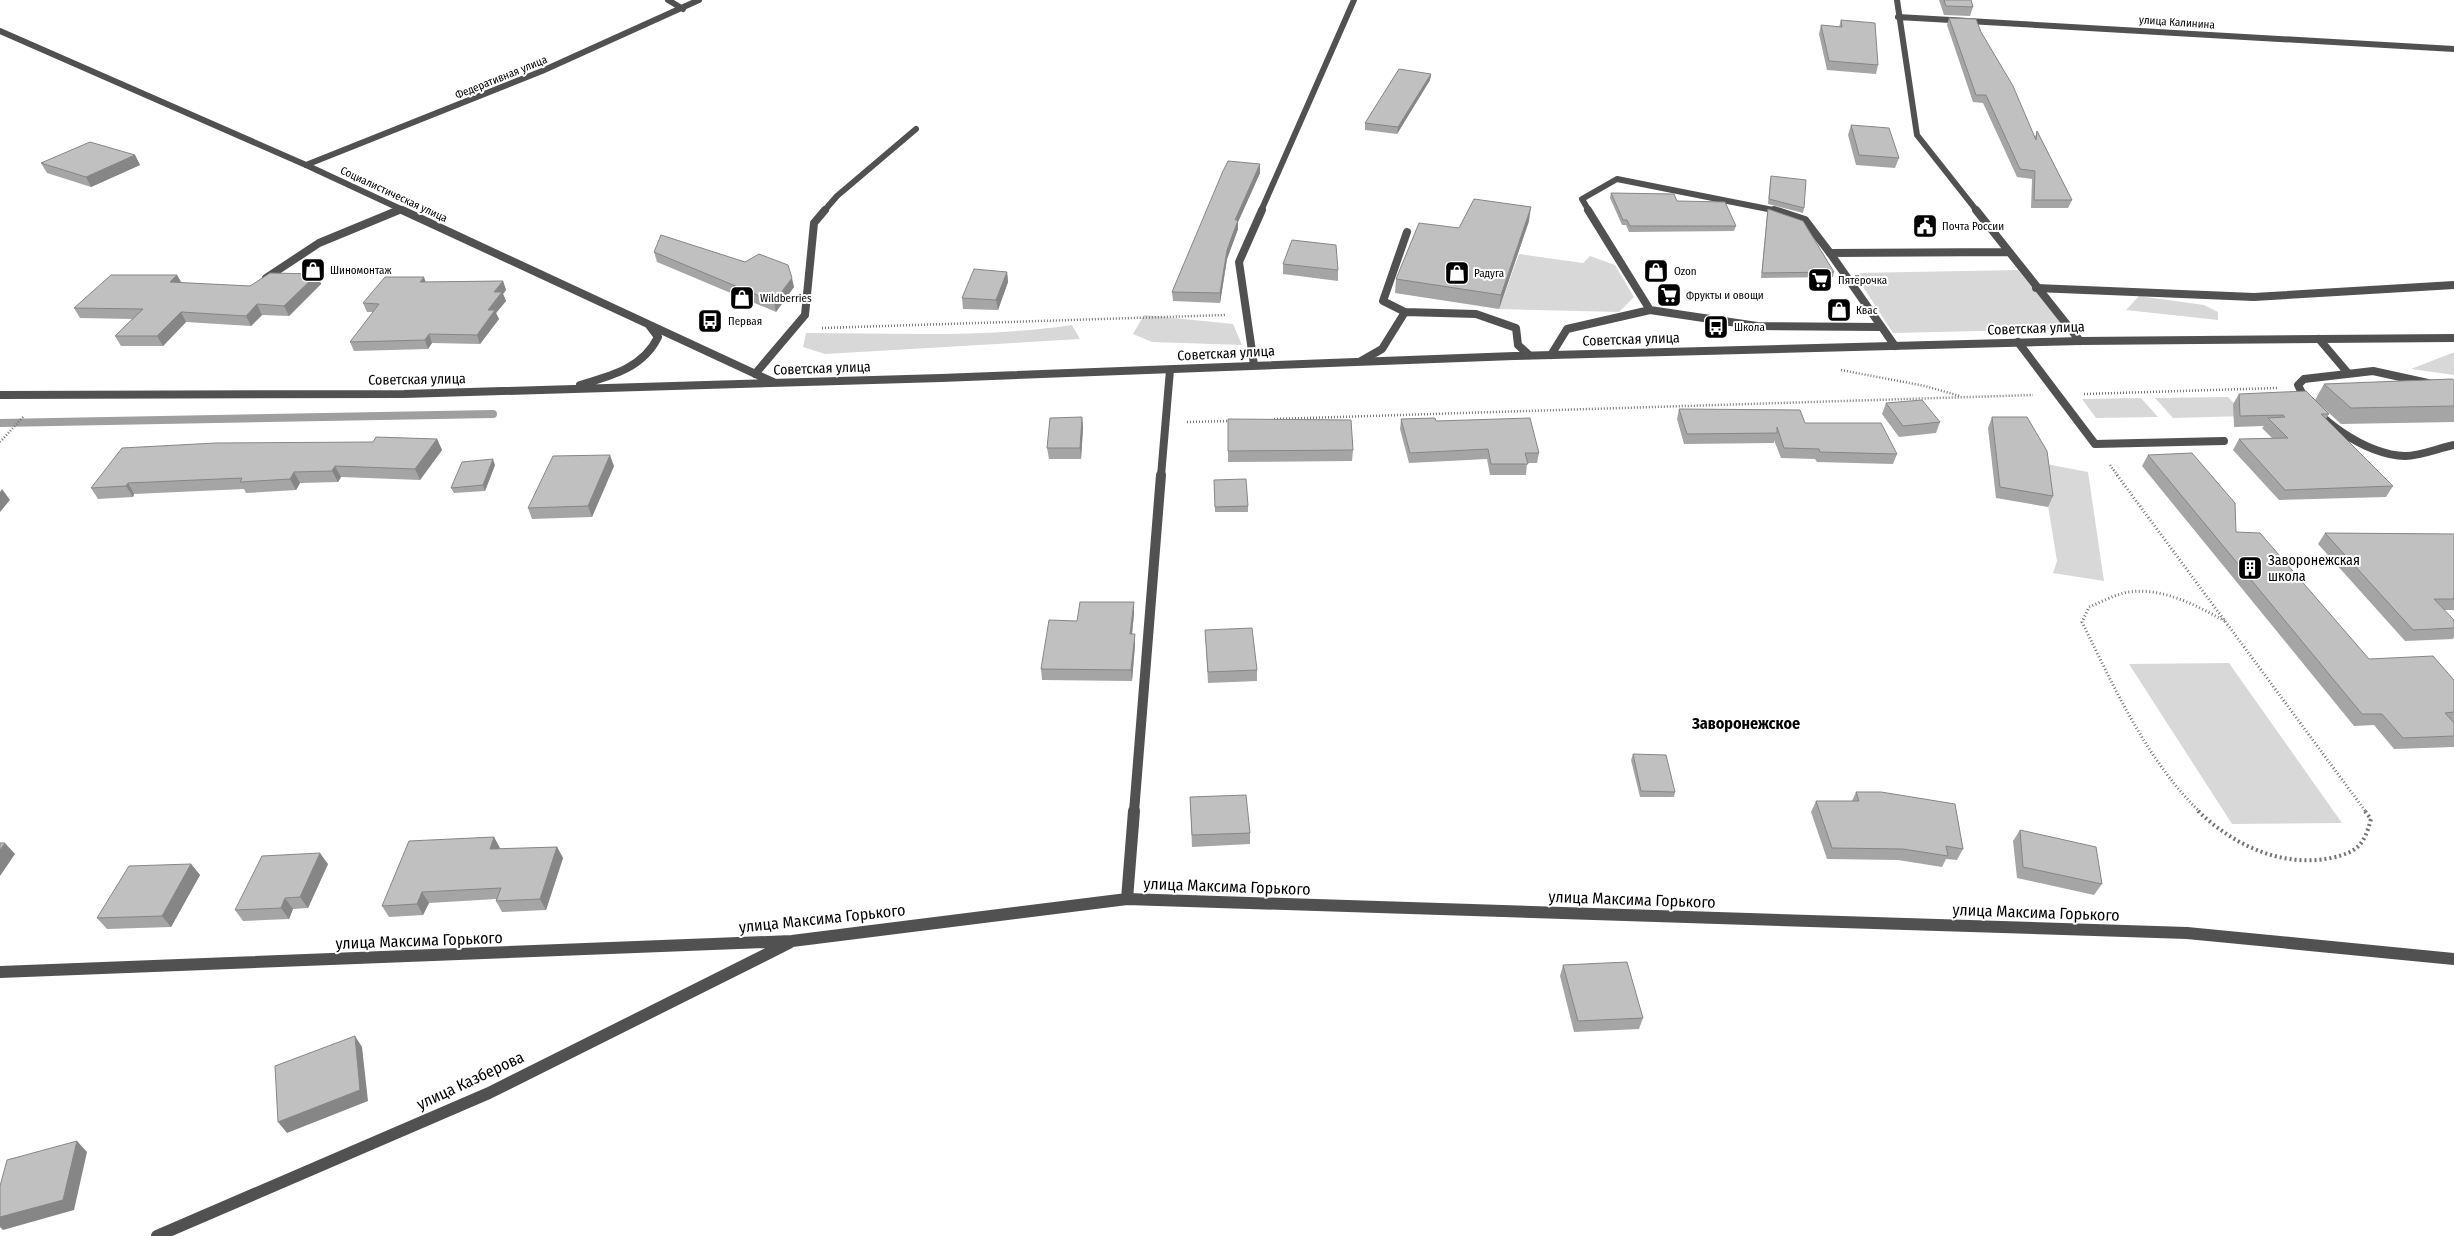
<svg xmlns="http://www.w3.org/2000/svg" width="2454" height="1236" font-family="'Fira Sans Condensed',sans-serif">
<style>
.green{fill:#d8d8d8}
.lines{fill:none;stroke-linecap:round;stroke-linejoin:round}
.stream{stroke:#9f9f9f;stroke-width:8}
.path-far2{stroke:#737373;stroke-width:2.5;stroke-dasharray:1 2;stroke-linecap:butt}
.path-far1{stroke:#737373;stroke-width:3;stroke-dasharray:1 2.5;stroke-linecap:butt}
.path{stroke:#737373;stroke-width:4;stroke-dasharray:2 3;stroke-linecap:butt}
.service-far1{stroke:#515151;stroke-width:6}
.service{stroke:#515151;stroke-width:8}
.minor-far3{stroke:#515151;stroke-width:6}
.minor-far2{stroke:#515151;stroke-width:8}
.minor-far1{stroke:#515151;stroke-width:10}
.minor{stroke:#515151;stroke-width:12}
.tertiary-far1{stroke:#515151;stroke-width:6}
.tertiary{stroke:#515151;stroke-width:8}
.wall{fill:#a5a5a5}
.shaded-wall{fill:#868686}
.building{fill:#c0c0c0;stroke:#868686}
.labels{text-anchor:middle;stroke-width:4;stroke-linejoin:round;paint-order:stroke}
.far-street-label{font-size:11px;fill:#000;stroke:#fff}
.far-poi-label{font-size:11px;fill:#000;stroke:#fff;text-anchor:start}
.street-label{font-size:14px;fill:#000;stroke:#fff}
.poi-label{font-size:14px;fill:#000;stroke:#fff;text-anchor:start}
.quarter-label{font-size:16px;font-weight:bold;fill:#000;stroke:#fff}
.near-street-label{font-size:16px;fill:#000;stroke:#fff}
</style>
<rect width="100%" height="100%" fill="#fff"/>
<path class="green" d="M1519 254 1583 263 1590 256 1615 265 1634 297 1619 312 1499 309Z
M2018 270 2066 329 1893 333 1854 273Z
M2139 296 2204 305 2218 312V320L2126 310Z
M1144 315 1233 324 1242 345 1152 342 1133 334Z
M1072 325 1080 339 825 354 803 347 806 333C894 333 984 338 1072 325Z
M2452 353H2454V375L2411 369Z
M2228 397 2246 416 2173 418 2155 398Z
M2141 398 2158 417 2096 418 2082 399Z
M2041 463 2088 472 2104 581 2053 573 2057 561Z
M2229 663 2342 823 2232 824 2129 664Z"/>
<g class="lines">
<path class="stream" d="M0 423 493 414"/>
<path class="path-far2" d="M822 328 1226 315
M1841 370 1925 386 1960 396
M2084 394 2277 388
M1274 419 2033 395
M1187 422 1231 421
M0 442 24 416
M2110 465 2118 476"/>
<path class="path-far1" d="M2117 475 2366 812
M2200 812C2147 761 2114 687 2082 622L2089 607C2102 602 2115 594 2129 592 2163 587 2197 606 2225 621"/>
<path class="path" d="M2198 811C2233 845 2282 868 2331 858 2358 852 2364 845 2371 819L2365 811"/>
<path class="service-far1" d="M396 211 400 209
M824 211 837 196 916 129
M1589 211 1582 199 1617 179 1778 211"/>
<path class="service" d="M1588 210 1650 310
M1774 210 1805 220 1830 253
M266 278 319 243 399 210
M2036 288 2254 297 2454 285
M1405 312 1383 301 1407 232
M2018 342 2095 444 2224 441
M1551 355 1567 329 1650 310 1757 326 1881 327
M1361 361 1382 349 1405 312 1476 314 1516 328 1518 345 1529 355
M755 374 805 315 814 223 825 210"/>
<path class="minor-far3" d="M668 0 683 9
M1897 0 1917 135 1977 211
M1898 17 2454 49
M306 165 542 71 699 0
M1261 211 1354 0"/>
<path class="minor-far2" d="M1976 210 2080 341
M2319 339 2347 372
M1895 346 1830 253 2009 252
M1254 365 1239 262 1262 210
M2454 395 2437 385 2373 371 2304 379 2298 385C2312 418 2368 456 2405 456 2421 456 2439 448 2454 445
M1161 476 1170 370"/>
<path class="minor-far1" d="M1134 812 1161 475"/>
<path class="minor" d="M1127 899 1134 811
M0 972 792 941 1127 899 2187 933 2454 959
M157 1236 489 1093 789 943"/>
<path class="tertiary-far1" d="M0 31 306 165 405 211"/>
<path class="tertiary" d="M402 210 773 382
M580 385C611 376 643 368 658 337L649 325
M0 395 404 394 941 378 1514 356 2080 341 2454 338"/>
</g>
<path class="wall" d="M1939 0H1971L1973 7 1970 16 1944 15Z
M1949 18 1981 32 2035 137 2037 131 2072 200 2068 208H2031L2032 179 2017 177 1983 103 1973 102 1947 25Z
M1841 20 1878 65 1876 74 1827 70 1819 34 1821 25 1839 27Z
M1431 74 1430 80 1397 134 1365 130V123Z
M1851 125 1899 158 1895 168 1856 165 1848 135Z
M135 155 140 165 91 187 47 173 41 163Z
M1260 164V173L1238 222V229L1227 259 1220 303 1173 301 1172 292Z
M1771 176 1804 208 1803 213 1768 204 1770 181Z
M1611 193 1677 201 1736 226 1734 231 1629 232 1626 225H1622L1610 198Z
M1768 209 1834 272 1833 277 1761 278 1767 214Z
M1529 221 1499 309 1395 293 1396 279Z
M654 252 745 262 794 287 776 312 657 262Z
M1283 264 1338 270V281L1283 274Z
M1007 272 1008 282 998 310 963 309 962 298Z
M317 274 321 284 289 316 262 315 251 326 186 322 163 346H121L115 336 132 319 80 318 74 308 177 275 181 283 250 286Z
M503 281 506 290 503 294 506 301 496 313 499 319 480 344 432 343 428 349 354 351 350 342 373 312H367L363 303 426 282Z
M2454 380V422L2341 424 2317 402 2329 414 2326 419 2393 486 2386 497 2279 500 2233 450 2239 439 2272 438 2262 428 2264 426 2234 427 2233 404 2239 394 2315 400 2324 384Z
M1886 403 1940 422 1936 433 1899 437 1882 414Z
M1679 409 1805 423 1897 454 1893 464 1817 462 1815 459 1781 458 1774 440V443L1684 444 1677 419Z
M1082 417 1083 428 1081 459H1049L1047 448Z
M1992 417 2053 496 2048 507 1996 498 1988 428Z
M1228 419 1353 450 1352 461 1228 462Z
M1401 419 1436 421 1539 453 1537 463H1527L1526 475H1490L1487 459 1409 463 1400 429Z
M437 439 442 450 420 480 341 477 338 482 300 483 296 490 246 493 244 489 134 494 133 497 98 499 91 488 373 442Z
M2148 455 2236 532 2369 659 2454 680V747L2394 749 2374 725 2354 726 2142 466Z
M495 465 485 491 454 493 451 488Z
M614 466 592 517 532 519 528 508Z
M1214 480 1248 506V512H1215Z
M2325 533 2454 534V610H2444L2454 620V637L2453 639 2405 641 2318 544Z
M1134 602V613L1132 634 1135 645 1132 681 1042 680 1041 669 1077 621Z
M1205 630 1257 670V681L1208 683Z
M1633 754 1675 792 1674 797H1640L1631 760Z
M1856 792 1963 849 1957 860 1946 859 1942 867 1898 860 1827 859 1811 812 1816 801H1852Z
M1190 797 1250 833V844L1192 847Z
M2020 830 2102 884 2094 895 2017 878 2013 841Z
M494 837 500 849 557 847 563 858 546 910 502 912 496 901V899L429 903 423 915 389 917 382 906Z
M191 864 200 875 171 927 107 929 97 918Z
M328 864 308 908 293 909 289 919 243 921 235 910Z
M1563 965 1643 1018 1639 1029 1574 1032 1560 976Z"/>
<path class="shaded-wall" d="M1431 74 1430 80 1397 134 1398 127Z
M135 155 140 165 91 187 86 177Z
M1260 164V173L1238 222V229L1227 259 1220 303V293L1227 250 1235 220Z
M1531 207 1529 221 1499 309 1501 295Z
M1007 272 1008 282 998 310 996 300Z
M317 274 321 284 289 316 284 306Z
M177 275 183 285 170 282Z
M424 277 427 286 420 282Z
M792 278 794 287 776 312 774 302Z
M503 281 506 290 503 294 506 301 496 313 499 319 480 344 477 335 488 310 494 292Z
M257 304 262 315 251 326 246 316Z
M181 312 186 322 163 346 157 336Z
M429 334 432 343 428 349 425 340Z
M1082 417 1083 428 1081 459 1080 448Z
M437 439 442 450 420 480 415 469Z
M610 455 614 466 592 517 588 506Z
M493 459 495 465 485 491 483 485Z
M335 466 341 477 338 482 332 471Z
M294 472 300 483 296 490 290 479Z
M128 483 134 494 133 497 126 486Z
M2 489 10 500 0 512V492Z
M1134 602V613L1131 645 1130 634Z
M1135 634V645L1132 681 1131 670Z
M494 837 500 848 496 861 490 849Z
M5 843 15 854 0 876V850Z
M557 847 563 858 546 910 540 899Z
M320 853 328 864 308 908 300 897Z
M191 864 200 875 171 927 162 916Z
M422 892 429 903 423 915 417 904Z
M285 898 293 909 289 919 281 908Z
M355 1036 362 1047 368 1101 287 1133 278 1122Z
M77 1141 87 1152 74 1210 3 1230 0 1227V1217Z"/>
<path class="building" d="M1944 0H1971L1973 7 1946 6Z
M1949 18 1976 19 1981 32 2013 86 2036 140 2037 131 2072 200H2034L2035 171 2020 169 1986 95H1976Z
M1841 20 1875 23 1878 65 1829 61 1821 25 1842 27Z
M1399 69 1431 74 1398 127 1365 123Z
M1851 125 1889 128 1899 158 1859 155Z
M90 142 135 155 86 177 41 163Z
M1228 161 1260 164 1235 220H1238L1227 250 1220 293 1172 292 1223 171Z
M1771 176 1806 180 1804 208 1769 199Z
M1611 193 1674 194 1677 201 1725 202 1736 226H1630L1627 220H1623Z
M1474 199 1531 207 1501 295 1396 279 1419 223 1459 228Z
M1768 209 1803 221 1834 272 1762 273Z
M661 235 745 262 759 254 788 265 792 278 774 302 654 252Z
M1292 240 1336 245 1338 270 1283 264Z
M974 269 1007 272 996 300 962 298Z
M270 273 317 274 284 306 257 304 246 316 181 312 157 336H115L143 309 74 308 111 275H177L170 282 250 286Z
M385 277H424L420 282 503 281 494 292H502L488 310H495L477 335 429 334 425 340 350 342 379 304 363 303Z
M2452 379 2454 380V406L2351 408 2324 384Z
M2306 391 2329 414H2321L2393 486 2285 490 2239 439 2288 438 2268 418 2285 417 2283 415 2240 416 2239 394Z
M1922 400 1940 422 1903 426 1886 403Z
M1679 409 1800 410 1805 423H1881L1897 454 1820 452 1819 449 1784 448 1777 427V433L1687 434Z
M1082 417 1080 448H1047L1050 418Z
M1992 417H2027L2047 451 2053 496 2000 487Z
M1435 418 1436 421 1530 418 1539 453H1525L1528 464H1491L1488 449 1410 453 1401 419Z
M1228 419 1351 420 1353 450 1228 451Z
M376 437 437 439 415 469 335 466 332 471 294 472 290 479 240 482 242 478 128 483 126 486 91 488 122 448 216 443 373 442Z
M2192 453 2235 503 2236 532 2260 533 2369 659 2433 656 2454 680V712L2445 713 2454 723V736L2403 738 2382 714H2362L2148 455Z
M610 455 588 506 528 508 553 456Z
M493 459 483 485 451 488 462 462Z
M1246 479 1248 506 1215 507 1214 480Z
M2325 533 2454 534V599H2434L2454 620V628L2413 630Z
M1080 602H1134L1130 634H1135L1131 670 1041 669 1049 620 1077 621Z
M1252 628 1257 670 1208 672 1205 630Z
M1633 754 1666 755 1675 792 1641 791Z
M1856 792H1881L1955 804 1963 849 1946 846 1948 856 1903 849 1832 848 1816 801H1859Z
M1246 795 1250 833 1192 835 1190 797Z
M2020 830 2096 847 2102 884 2023 867Z
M494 837 490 849 557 847 540 899 496 901 501 888 422 892 417 904 382 906 409 841Z
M0 843H5L0 850Z
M320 853 300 897 285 898 281 908 235 910 262 856Z
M191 864 162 916 97 918 129 866Z
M1627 962 1643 1018 1578 1021 1563 965Z
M355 1036 360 1090 278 1122 275 1066Z
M77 1141 63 1200 0 1217V1186L7 1160Z"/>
<defs>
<symbol id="civic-square" viewBox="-11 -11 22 22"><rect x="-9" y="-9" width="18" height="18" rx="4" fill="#000" stroke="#fff"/><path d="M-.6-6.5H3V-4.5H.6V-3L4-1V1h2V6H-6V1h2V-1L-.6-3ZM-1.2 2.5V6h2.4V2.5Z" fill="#fff"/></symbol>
<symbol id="shop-square" viewBox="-11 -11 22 22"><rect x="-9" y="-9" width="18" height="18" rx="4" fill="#000" stroke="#fff"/><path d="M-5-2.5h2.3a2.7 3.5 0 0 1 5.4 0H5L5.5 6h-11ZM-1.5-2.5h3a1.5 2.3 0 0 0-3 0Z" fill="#fff"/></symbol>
<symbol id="supermarket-square" viewBox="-11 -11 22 22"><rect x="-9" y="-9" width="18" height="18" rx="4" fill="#000" stroke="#fff"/><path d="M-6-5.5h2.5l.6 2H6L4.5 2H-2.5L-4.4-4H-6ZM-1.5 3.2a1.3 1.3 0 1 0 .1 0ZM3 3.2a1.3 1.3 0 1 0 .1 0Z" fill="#fff"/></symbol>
<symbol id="bus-square" viewBox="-11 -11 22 22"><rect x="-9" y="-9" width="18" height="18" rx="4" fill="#000" stroke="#fff"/><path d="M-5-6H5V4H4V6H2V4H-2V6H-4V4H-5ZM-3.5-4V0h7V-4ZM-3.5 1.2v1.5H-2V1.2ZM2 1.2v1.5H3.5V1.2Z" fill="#fff"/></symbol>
<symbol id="building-square" viewBox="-11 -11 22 22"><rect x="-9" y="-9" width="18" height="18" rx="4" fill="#000" stroke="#fff"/><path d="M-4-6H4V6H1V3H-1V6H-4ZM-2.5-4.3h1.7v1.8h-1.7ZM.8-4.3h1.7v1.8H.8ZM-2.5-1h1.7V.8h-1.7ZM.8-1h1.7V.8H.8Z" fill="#fff"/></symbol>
</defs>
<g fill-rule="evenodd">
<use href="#civic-square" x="1911" y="212" width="28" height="28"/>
<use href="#shop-square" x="299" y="256" width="28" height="28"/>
<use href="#shop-square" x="1642" y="257" width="28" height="28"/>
<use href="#shop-square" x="1443" y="259" width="28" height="28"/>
<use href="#supermarket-square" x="1806" y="266" width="28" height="28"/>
<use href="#supermarket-square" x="1655" y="281" width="28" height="28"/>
<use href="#shop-square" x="728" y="284" width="28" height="28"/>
<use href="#shop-square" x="1825" y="296" width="28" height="28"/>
<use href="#bus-square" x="696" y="307" width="28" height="28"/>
<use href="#bus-square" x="1702" y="313" width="28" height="28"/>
<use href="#building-square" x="2236" y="554" width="28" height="28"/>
</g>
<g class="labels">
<g class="far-street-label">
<text transform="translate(2177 22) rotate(4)" y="4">улица Калинина</text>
<text transform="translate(501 77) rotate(-22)" y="4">Федеративная улица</text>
<text transform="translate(394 194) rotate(25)" y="4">Социалистическая улица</text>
</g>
<g class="far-poi-label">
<text x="1942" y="230">Почта России</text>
<text x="330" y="274">Шиномонтаж</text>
<text x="1674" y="275">Ozon</text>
<text x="1474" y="277">Радуга</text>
<text x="1838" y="284">Пятёрочка</text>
<text x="1686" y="299">Фрукты и овощи</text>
<text x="760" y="302">Wildberries</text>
<text x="1856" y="314">Квас</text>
<text x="728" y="325">Первая</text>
<text x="1734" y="331">Школа</text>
</g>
<g class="street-label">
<text transform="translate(2036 328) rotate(-2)" y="5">Советская улица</text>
<text transform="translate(1631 339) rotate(-2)" y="5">Советская улица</text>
<text transform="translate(1226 353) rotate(-3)" y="5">Советская улица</text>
<text transform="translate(822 368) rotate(-2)" y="5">Советская улица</text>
<text transform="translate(417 379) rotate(-1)" y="5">Советская улица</text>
</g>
<g class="poi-label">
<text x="2268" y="565">Заворонежская<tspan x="2268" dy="16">школа</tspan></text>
</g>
<g class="quarter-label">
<text x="1746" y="729">Заворонежское</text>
</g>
<g class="near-street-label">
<text transform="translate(1227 886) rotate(2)" y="6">улица Максима Горького</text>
<text transform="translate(1632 899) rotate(2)" y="6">улица Максима Горького</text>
<text transform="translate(2036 912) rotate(2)" y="6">улица Максима Горького</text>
<text transform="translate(822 918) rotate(-6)" y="6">улица Максима Горького</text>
<text transform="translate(419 940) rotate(-2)" y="6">улица Максима Горького</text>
<text transform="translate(470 1080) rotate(-25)" y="6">улица Казберова</text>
</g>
</g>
</svg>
